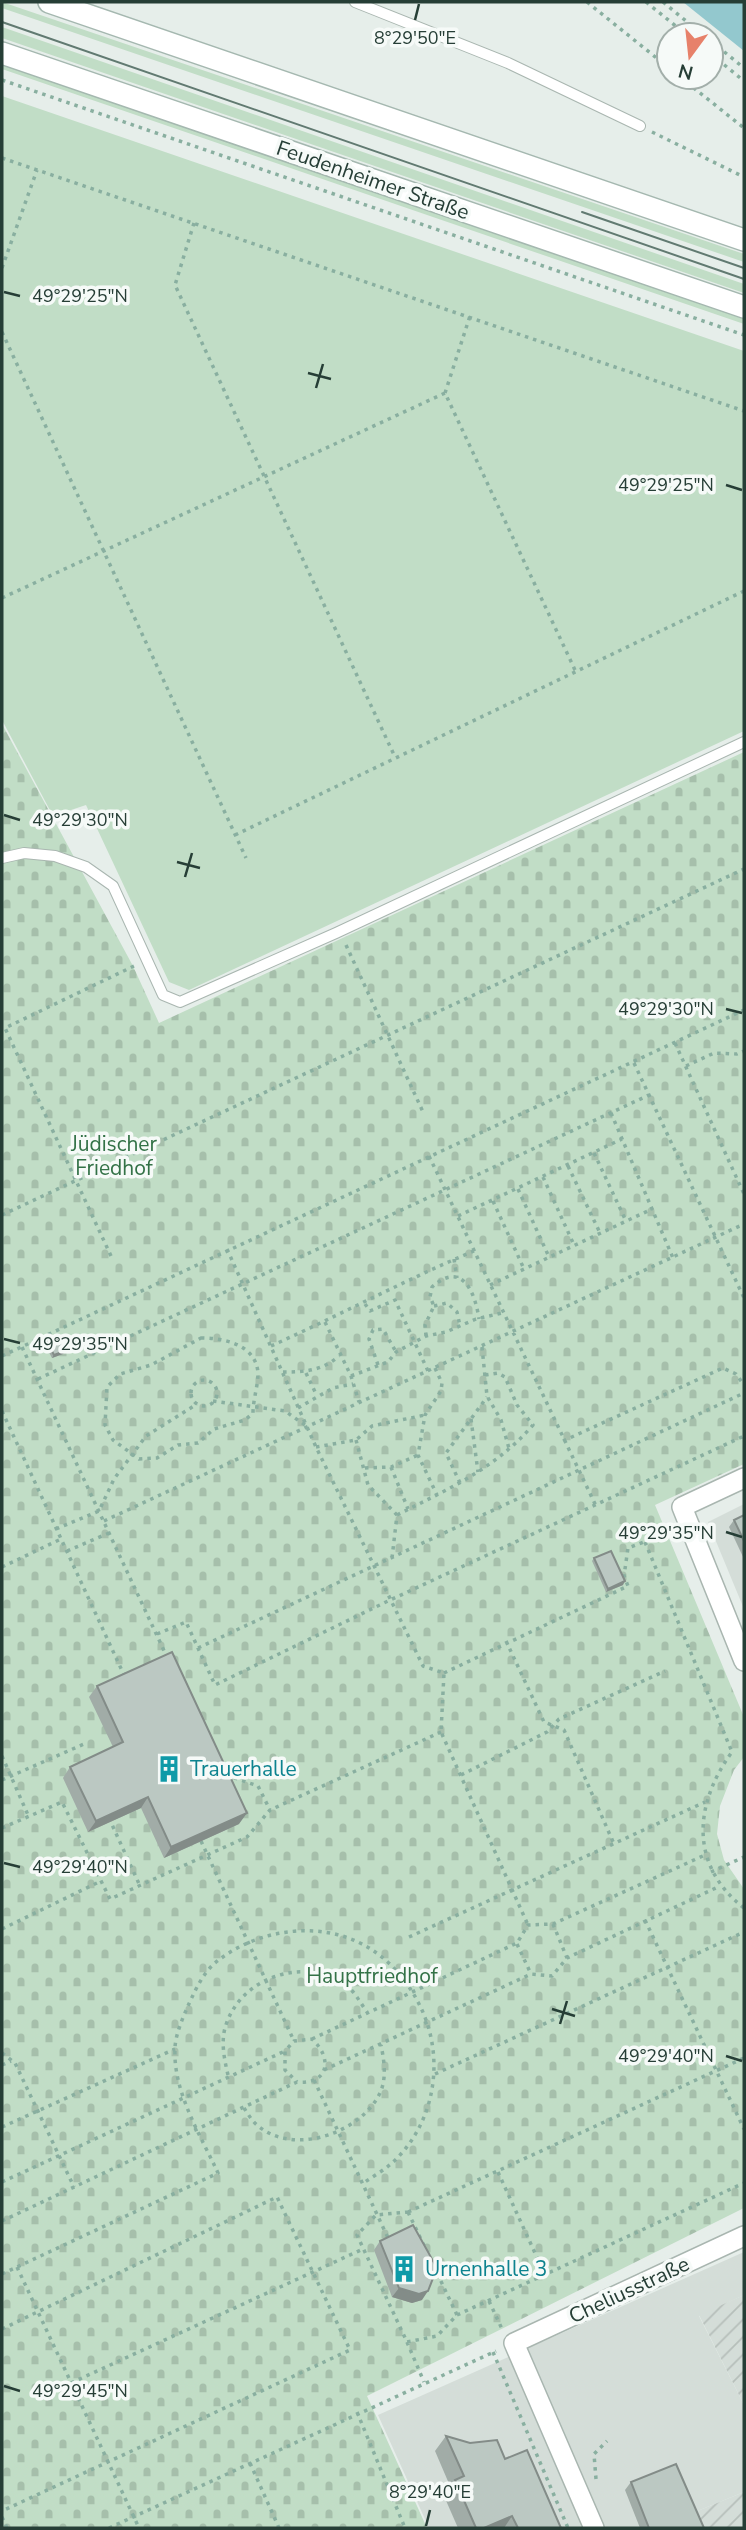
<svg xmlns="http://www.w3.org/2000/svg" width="746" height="2530" font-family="'Nunito Sans',sans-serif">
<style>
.built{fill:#d4ddd8}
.industrial{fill:url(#industrial-furrows)}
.green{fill:#c1ddc6}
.cemetery{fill:url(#cemetery-stones)}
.water{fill:#93c8ce}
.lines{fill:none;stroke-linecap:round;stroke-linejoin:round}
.service-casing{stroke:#a9b6b0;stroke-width:12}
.minor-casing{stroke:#a9b6b0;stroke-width:22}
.secondary-casing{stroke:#a5b8b0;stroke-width:24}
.path{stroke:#89afa0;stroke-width:3.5;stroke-dasharray:3.5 5;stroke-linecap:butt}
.service{stroke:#fff;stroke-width:10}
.minor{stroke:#fff;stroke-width:19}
.secondary{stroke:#fff;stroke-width:21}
.tram{stroke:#617a71;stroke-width:2}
.wall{fill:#a1aca7}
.shaded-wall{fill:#838c88}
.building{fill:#bbc8c2;stroke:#838c88;stroke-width:2}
.ticks{fill:none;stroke:#263e36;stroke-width:2.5}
.labels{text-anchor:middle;stroke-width:7;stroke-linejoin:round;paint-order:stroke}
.street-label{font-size:21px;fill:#263e36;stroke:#f6faf8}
.park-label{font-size:21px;fill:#337247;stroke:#f6faf8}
.culture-label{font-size:21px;fill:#0d838f;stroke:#f6faf8;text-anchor:start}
.ticks-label{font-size:18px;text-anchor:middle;fill:#263e36;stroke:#f6faf8;stroke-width:7;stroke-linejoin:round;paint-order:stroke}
</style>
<defs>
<pattern id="industrial-furrows" width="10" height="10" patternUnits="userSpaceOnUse" patternTransform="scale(1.75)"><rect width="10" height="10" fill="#d4ddd8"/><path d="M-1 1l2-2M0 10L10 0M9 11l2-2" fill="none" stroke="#b6bfba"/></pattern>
<pattern id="cemetery-stones" width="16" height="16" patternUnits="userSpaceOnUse" patternTransform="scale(1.75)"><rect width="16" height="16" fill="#c1ddc6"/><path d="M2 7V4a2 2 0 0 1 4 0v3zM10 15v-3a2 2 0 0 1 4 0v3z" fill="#a6bfab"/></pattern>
</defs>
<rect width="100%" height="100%" fill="#e6eeea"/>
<path class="built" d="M744 1504V1609L708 1522Z
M744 2252V2295L699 2316 744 2405V2492L690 2514 695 2528H429L378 2415Z"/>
<path class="industrial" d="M744 2295V2405L699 2315Z
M744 2492V2528H696L690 2514Z"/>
<path class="green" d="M2 2 744 254V262L2 8Z
M2 27 744 284V293L2 38Z
M2 64 744 319V324L2 69Z
M2 96 744 351V731L189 990 169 982 86 805 53 816 2 720Z"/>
<path class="cemetery" d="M2 724 133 966 159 1023 744 752V1464L655 1505 744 1717V1757L734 1770 720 1806 717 1834 724 1860 744 1889V2208L367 2396 427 2528H2Z"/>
<path class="water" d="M683 2H744V51Z"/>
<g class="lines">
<defs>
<path id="service" d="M355 2 508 63 640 126
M2 858 24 853 55 856 86 867 113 886 163 995 180 1002 336 933 744 742"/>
<path id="minor" d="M744 1478 682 1507 744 1661
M594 2528 514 2343 744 2236"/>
<path id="secondary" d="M49 2 744 240
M2 53 744 307"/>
</defs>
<use href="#service" class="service-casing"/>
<use href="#minor" class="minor-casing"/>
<use href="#secondary" class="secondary-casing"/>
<path class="path" d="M587 2 669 68
M646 2 687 35
M663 2 703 35
M711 41 744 68
M711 54 744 81
M680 77 744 128
M2 80 744 335
M652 132 744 177
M2 158 744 411
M194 223 175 285 395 757
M2 268 37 170
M2 332 246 858
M445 393 470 316
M2 598 445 393 575 670
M235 835 744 591
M346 945 423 1112
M675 1043 744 1194
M634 1063 744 1298
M686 1066 714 1053 737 1054 744 1051
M611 1113 673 1258
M594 1153 626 1221
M429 1156 596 1506
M568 1166 600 1233
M543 1177 574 1245
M518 1189 549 1257
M493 1201 524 1269
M2 1215 744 869
M458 1216 622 1139
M227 1249 316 1447 423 1666 444 1673 441 1732 528 1925
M111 1256 5 1028 134 966
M454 1259 457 1278
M490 1285 652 1209
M365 1304 370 1311 395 1300 428 1371
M434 1306 447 1303 457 1312 460 1326
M325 1322 351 1376 359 1402
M426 1336 425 1325 434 1306 430 1297 432 1287C462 1260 475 1292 479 1319
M201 1338C223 1338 256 1344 258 1373 258 1386 253 1400 253 1413L245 1420 214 1429 198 1443 178 1445 157 1458 139 1459 113 1440 105 1425 107 1387 120 1374 151 1365Z
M271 1346C340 1315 405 1280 474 1251
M22 1347 167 1657
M482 1347 487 1396 501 1420 510 1452
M2 1356 744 1010
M378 1365 369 1339 373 1330 383 1329 396 1352
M435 1368 442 1383 441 1391 425 1415 418 1455 437 1495
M283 1372C304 1372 322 1371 339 1356
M306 1373 317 1396
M351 1376 388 1362 396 1352 426 1336 446 1332 476 1319 502 1313
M38 1379 649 1095
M191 1393a13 13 0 1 1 26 0a13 13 0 1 1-26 0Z
M213 1401 285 1411 305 1425
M298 1408 333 1388 353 1384
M2 1411 124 1675
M471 1419 478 1472
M356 1440 368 1485 397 1515
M563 1441 723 1368 736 1374 744 1385
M316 1447 356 1440 372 1426 425 1415
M391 1467 408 1509
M365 1468 391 1467 418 1455
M460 1483 446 1453 487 1397
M397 1515C448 1489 495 1469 533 1425L517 1405 505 1377 498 1373 485 1375
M104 1521 744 1224
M56 1529 99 1511 114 1479 146 1436 197 1404
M645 1542 732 1752C694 1804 689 1865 744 1908
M67 1551 109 1533
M392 1558 397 1515
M2 1567 61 1539
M157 1634 186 1622 215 1685 388 1601 744 1436
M506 1641 544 1722 564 1730 614 1844
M198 1648 744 1393
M444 1673 628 1586 624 1576 628 1548 672 1531
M2 1756 28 1815
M226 1775 258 1786 270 1810
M461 1775 547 1732 559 1719 665 1671
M2 1780 84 1744
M109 1818 140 1886
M2 1828 62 1802 110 1899 247 1837 270 1810 441 1732
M201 1841 294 2041
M711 1872 744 1857
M645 1920 744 2129
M553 1924 567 1958
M2 1929 101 1881
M409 1937 705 1802
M517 1944 531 1974
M312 2039 517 1943 528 1925 553 1924 705 1855
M2 2053 15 2063 74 2187
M2 2065 11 2061
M324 2070 531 1974 552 1976 567 1958 720 1886
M435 2074 744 1932
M228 2075C224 2058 220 2039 227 2022 244 1976 306 1956 347 1986 355 1992 361 2004 367 2012
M314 2080 389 2240
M244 2108C248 2114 252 2121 257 2125 293 2157 361 2133 380 2093 387 2078 384 2060 381 2045
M2 2127 175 2049
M498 2172 545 2275
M2 2182 285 2051
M408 2212 744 2058
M408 2212 457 2315 437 2336 407 2342 357 2235 376 2215Z
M2 2221 297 2082C329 2085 333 2058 312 2039L294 2041 285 2051V2070L297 2082
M17 2267 139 2528
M2 2274 218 2173C201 2136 173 2092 175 2049 175 2036 182 2020 187 2008 194 1993 202 1974 215 1963 253 1931 314 1920 360 1943 386 1956 405 1977 418 2002 446 2054 437 2122 392 2163 383 2171 372 2177 362 2184
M489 2301 502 2329
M457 2315 744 2183
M2 2329 277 2197 350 2350 2 2511
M407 2342 424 2382
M493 2352 568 2528
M71 2383 363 2249
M357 2412 405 2528
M250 2463 279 2528
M596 2479 594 2454 607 2441
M2 2517 7 2528
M109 2528 496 2351"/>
<use href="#service" class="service"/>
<use href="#minor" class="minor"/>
<use href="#secondary" class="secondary"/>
<path class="tram" d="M2 22 744 279
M582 212 744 268"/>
</g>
<path class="wall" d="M48 1344 65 1351 63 1354 52 1358 46 1347Z
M744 1515V1559L729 1527 734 1520Z
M594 1558 623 1585 606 1592 592 1561Z
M97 1686 239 1824 164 1858 141 1808 88 1832 63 1778 70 1767 113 1747 89 1697Z
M380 2241 422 2300 412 2303 392 2297 374 2250Z
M446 2436 505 2459 561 2528H458L444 2496 450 2486 435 2451Z
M631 2482 704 2528H640L625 2490Z"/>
<path class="shaded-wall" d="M65 1351 63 1354 52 1358 54 1355Z
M625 1581 623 1585 606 1592 608 1589Z
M148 1797 141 1808 88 1832 96 1821Z
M247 1813 239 1824 164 1858 171 1847Z
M399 2288 428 2291 422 2300 412 2303 392 2297Z
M512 2516 504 2528H484Z"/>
<path class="building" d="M56 1338 65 1341V1351L54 1355 48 1344Z
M744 1515V1541L734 1520Z
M611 1551 625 1581 608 1589 594 1558Z
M172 1652 247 1813 171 1847 148 1797 96 1821 70 1767 123 1742 97 1686Z
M413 2225 437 2268 428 2291 419 2294 399 2288 380 2241Z
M446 2436 470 2443 497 2440 505 2459 527 2450 561 2528H518L512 2516 484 2528H476L455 2480 464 2476Z
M676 2464 704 2528H649L631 2482Z"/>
<path class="ticks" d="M415 20 419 4M4 292 20 296M308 373 331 379M316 388 323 364M726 485 742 490M4 815 20 820M177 862 200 868M185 877 192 853M726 1009 742 1013M4 1339 20 1343M726 1532 742 1537M4 1863 20 1867M552 2009 575 2016M560 2024 567 2001M726 2056 742 2061M4 2386 20 2391M426 2526 430 2510"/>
<defs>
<symbol id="building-bare" viewBox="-9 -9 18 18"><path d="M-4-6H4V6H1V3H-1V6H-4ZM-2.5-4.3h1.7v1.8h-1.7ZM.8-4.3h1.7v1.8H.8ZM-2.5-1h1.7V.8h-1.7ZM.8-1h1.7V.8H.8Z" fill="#0f9aa8" stroke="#f6faf8" stroke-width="2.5" paint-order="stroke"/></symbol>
</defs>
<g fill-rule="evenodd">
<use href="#building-bare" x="150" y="1750" width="38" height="38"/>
<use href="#building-bare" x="385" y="2250" width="38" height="38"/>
</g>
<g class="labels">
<g class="street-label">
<text transform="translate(373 180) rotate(19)" y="7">Feudenheimer Straße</text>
<text transform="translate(629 2290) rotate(-25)" y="7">Cheliusstraße</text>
</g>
<g class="park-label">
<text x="114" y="1151">Jüdischer<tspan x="114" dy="24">Friedhof</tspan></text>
<text x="372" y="1983">Hauptfriedhof</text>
</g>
<g class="culture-label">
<text x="190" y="1776">Trauerhalle</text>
<text x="425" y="2276">Urnenhalle 3</text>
</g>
</g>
<g class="ticks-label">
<text x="415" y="44">8°29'50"E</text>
<text x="80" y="302">49°29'25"N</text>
<text x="666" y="491">49°29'25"N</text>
<text x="80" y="826">49°29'30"N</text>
<text x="666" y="1015">49°29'30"N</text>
<text x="80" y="1350">49°29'35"N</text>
<text x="666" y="1539">49°29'35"N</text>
<text x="80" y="1873">49°29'40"N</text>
<text x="666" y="2062">49°29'40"N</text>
<text x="80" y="2397">49°29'45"N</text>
<text x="430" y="2498">8°29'40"E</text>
</g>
<rect width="746" height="2530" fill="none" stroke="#263e36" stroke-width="7"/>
<g transform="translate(690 56) rotate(195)"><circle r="33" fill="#f6faf8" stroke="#a3afaa" stroke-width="2"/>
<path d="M0-5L12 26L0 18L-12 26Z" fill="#e7816a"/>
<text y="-10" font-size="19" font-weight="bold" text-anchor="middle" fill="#263e36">N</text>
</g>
</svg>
